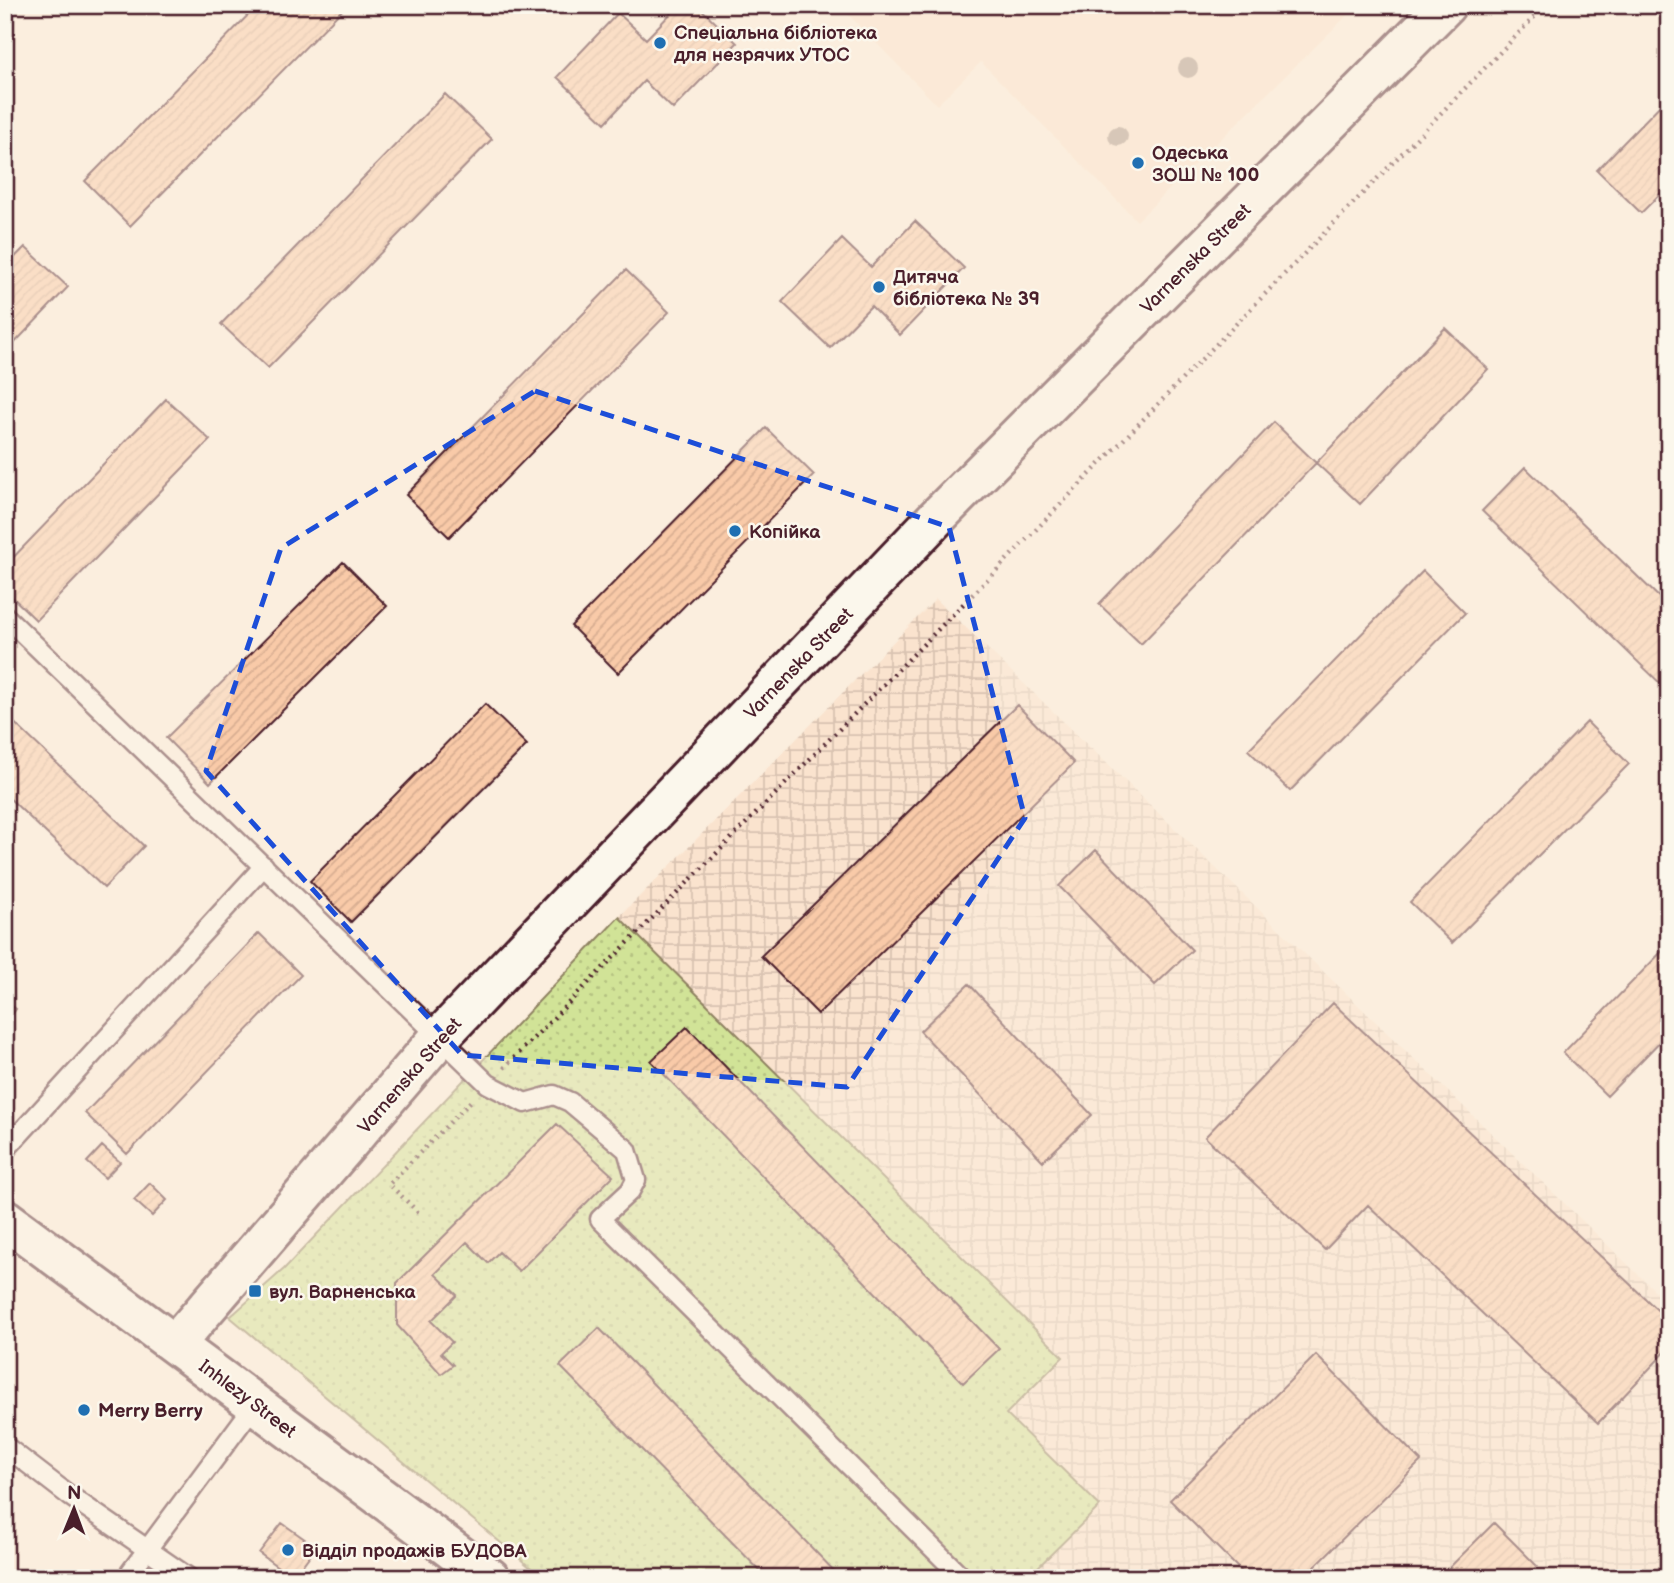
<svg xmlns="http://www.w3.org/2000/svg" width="1674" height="1583" font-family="'Balsamiq Sans',sans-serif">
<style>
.built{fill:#fae3ce}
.industrial{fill:url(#industrial-grid)}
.park{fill:url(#park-dots);stroke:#8e8161;stroke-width:2}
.building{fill:url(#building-hatch);stroke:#4a1f2b;stroke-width:2}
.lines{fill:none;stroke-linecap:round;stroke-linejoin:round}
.service-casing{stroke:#4a1f2b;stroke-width:23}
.tertiary-casing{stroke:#4a1f2b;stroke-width:44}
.secondary-casing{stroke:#4a1f2b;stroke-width:44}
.path{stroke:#4a1f2b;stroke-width:4.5;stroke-dasharray:2 5;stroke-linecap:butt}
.service{stroke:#fbf7ec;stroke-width:18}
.tertiary{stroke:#fbf7ec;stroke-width:38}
.secondary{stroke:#fbf7ec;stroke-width:38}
.tree{fill:#ac978a}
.marked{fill:none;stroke:#1d4ed8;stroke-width:5;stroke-dasharray:14 9;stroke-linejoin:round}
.poi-dot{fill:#1f6fb2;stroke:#fbf7ec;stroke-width:2.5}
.labels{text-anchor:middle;stroke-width:5;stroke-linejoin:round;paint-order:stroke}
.poi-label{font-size:19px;font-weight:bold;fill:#4a1f2b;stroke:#fbf7ec;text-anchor:start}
.street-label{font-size:19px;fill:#4a1f2b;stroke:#fbf7ec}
</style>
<defs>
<pattern id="industrial-grid" width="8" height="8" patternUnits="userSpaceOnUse" patternTransform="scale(1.75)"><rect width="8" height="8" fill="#fae3ce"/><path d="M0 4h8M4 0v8" fill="none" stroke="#d8c2b1"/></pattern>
<pattern id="park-dots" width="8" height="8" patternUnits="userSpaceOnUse" patternTransform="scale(1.75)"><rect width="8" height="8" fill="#d1e397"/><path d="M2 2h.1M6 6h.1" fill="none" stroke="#b5c282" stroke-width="1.8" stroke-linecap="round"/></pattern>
<pattern id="building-hatch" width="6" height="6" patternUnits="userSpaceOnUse" patternTransform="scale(1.75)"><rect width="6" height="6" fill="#f9caa8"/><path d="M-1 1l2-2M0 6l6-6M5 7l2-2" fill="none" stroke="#d7ad91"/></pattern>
</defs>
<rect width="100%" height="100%" fill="#fbeede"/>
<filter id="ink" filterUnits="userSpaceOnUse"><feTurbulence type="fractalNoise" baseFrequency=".0143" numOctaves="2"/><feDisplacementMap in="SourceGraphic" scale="14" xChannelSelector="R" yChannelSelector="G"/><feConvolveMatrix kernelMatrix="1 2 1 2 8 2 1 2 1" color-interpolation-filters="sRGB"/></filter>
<g filter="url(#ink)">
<path class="built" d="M839 5H1358L1137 221 981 62 937 105Z"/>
<path class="industrial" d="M936 599 1669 1304V1578H1027L1100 1506 1006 1414 1063 1356 619 917Z"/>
<path class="park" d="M619 917 1063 1357 1006 1414 1100 1506 1027 1578H543L230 1317 284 1269Z"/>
<path class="building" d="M258 5H347L130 226 85 181Z
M679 5H697L737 43 673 109 644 81 605 123 557 77 618 13 646 39Z
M445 94 492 139 268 368 221 324Z
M1669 96V185L1641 213 1597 170Z
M915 221 964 268 900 335 871 306 830 348 782 302 842 239 871 267Z
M25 247 68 287 5 353V267Z
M626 270 669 312 449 537 406 495Z
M1445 328 1488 369 1360 504 1316 463Z
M166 399 210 440 36 620 5 590V566Z
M1274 422 1316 463 1141 644 1099 604Z
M766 428 814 475 618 673 571 626Z
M1525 467 1669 607V692L1482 511Z
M343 562 387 606 210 783 166 738Z
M1423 571 1465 613 1290 791 1248 750Z
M485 704 527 745 351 922 310 881Z
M1017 705 1074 763 818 1014 761 956Z
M5 714 144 846 104 888 5 794Z
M1587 722 1629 764 1452 943 1410 902Z
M1096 850 1192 950 1155 985 1059 886Z
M259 933 301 975 127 1154 85 1113Z
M1669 944V1032L1607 1096 1563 1053Z
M969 984 1092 1115 1043 1161 920 1031Z
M5 1001 16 1009 5 1024Z
M1333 1003 1669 1321V1348L1598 1423 1368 1205 1325 1250 1205 1137Z
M687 1027 999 1349 963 1383 651 1061Z
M557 1124 613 1176 519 1271 499 1252 488 1263 467 1242 435 1274 457 1295 431 1321 452 1342 441 1353 453 1365 441 1374 397 1325V1283Z
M102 1146 120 1162 105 1178 87 1162Z
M150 1183 167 1200 152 1216 134 1200Z
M599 1328 841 1578H767L560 1366Z
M1316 1355 1421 1461 1303 1578H1248L1170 1500Z
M282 1523 316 1547 293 1578 259 1553Z
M1494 1523 1537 1566 1526 1578H1439Z
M1669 1558V1578H1649Z"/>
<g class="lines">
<defs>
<path id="service" d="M5 616 488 1084 525 1103 554 1095 570 1102 627 1150 636 1180 630 1191 600 1219 963 1578
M5 1150 264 866
M5 1446 70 1496 189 1578
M126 1578 256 1403"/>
<path id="tertiary" d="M176 1343 439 1038 934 520 1446 5"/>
<path id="secondary" d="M5 1219 490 1578"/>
</defs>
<use href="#service" class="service-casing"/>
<use href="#tertiary" class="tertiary-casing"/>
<use href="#secondary" class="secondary-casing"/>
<path class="path" d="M504 1068 990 577 1546 5
M418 1212 389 1184 471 1101"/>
<use href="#service" class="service"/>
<use href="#tertiary" class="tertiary"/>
<use href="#secondary" class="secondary"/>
</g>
<g class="tree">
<circle cx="1188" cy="68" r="10"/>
<circle cx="1118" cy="136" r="10"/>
</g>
</g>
<path d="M0 0H1674V1583H0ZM535 391 949 527 1025 818 847 1087 462 1055 206 771 281 548Z" fill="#fbeede" fill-opacity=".55" fill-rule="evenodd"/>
<path class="marked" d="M535 391 949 527 1025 818 847 1087 462 1055 206 771 281 548Z"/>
<g class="poi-dot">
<circle cx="660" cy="43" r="7"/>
<circle cx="1138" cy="163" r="7"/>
<circle cx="879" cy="287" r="7"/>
<circle cx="735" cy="531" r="7"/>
<rect x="248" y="1284" width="14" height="14" rx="3.5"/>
<circle cx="84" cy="1410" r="7"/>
<circle cx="288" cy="1550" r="7"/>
</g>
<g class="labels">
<g class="poi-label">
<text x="674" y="39">Спеціальна бібліотека<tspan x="674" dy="22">для незрячих УТОС</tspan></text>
<text x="1152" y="159">Одеська<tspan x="1152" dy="22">ЗОШ № 100</tspan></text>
<text x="893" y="283">Дитяча<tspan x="893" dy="22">бібліотека № 39</tspan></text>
<text x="749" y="538">Копійка</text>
<text x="269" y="1298">вул. Варненська</text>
<text x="98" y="1417">Merry Berry</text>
<text x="302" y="1557">Відділ продажів БУДОВА</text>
</g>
<g class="street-label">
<text transform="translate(1195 258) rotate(-45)" y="7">Varnenska Street</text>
<text transform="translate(798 663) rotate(-46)" y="7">Varnenska Street</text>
<text transform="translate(409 1075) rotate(-49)" y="7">Varnenska Street</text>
<text transform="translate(248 1398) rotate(37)" y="7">Inhlezy Street</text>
</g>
</g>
<rect width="1674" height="1583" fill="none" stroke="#fbf7ec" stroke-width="28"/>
<rect x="14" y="14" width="1646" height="1555" fill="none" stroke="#4a1f2b" stroke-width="2.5" filter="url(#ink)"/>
<g transform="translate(74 1509) rotate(1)" stroke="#fbf7ec" stroke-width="5" paint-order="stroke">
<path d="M0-5L12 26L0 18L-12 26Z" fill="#4a1f2b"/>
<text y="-10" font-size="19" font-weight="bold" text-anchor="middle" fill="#4a1f2b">N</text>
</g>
</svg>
